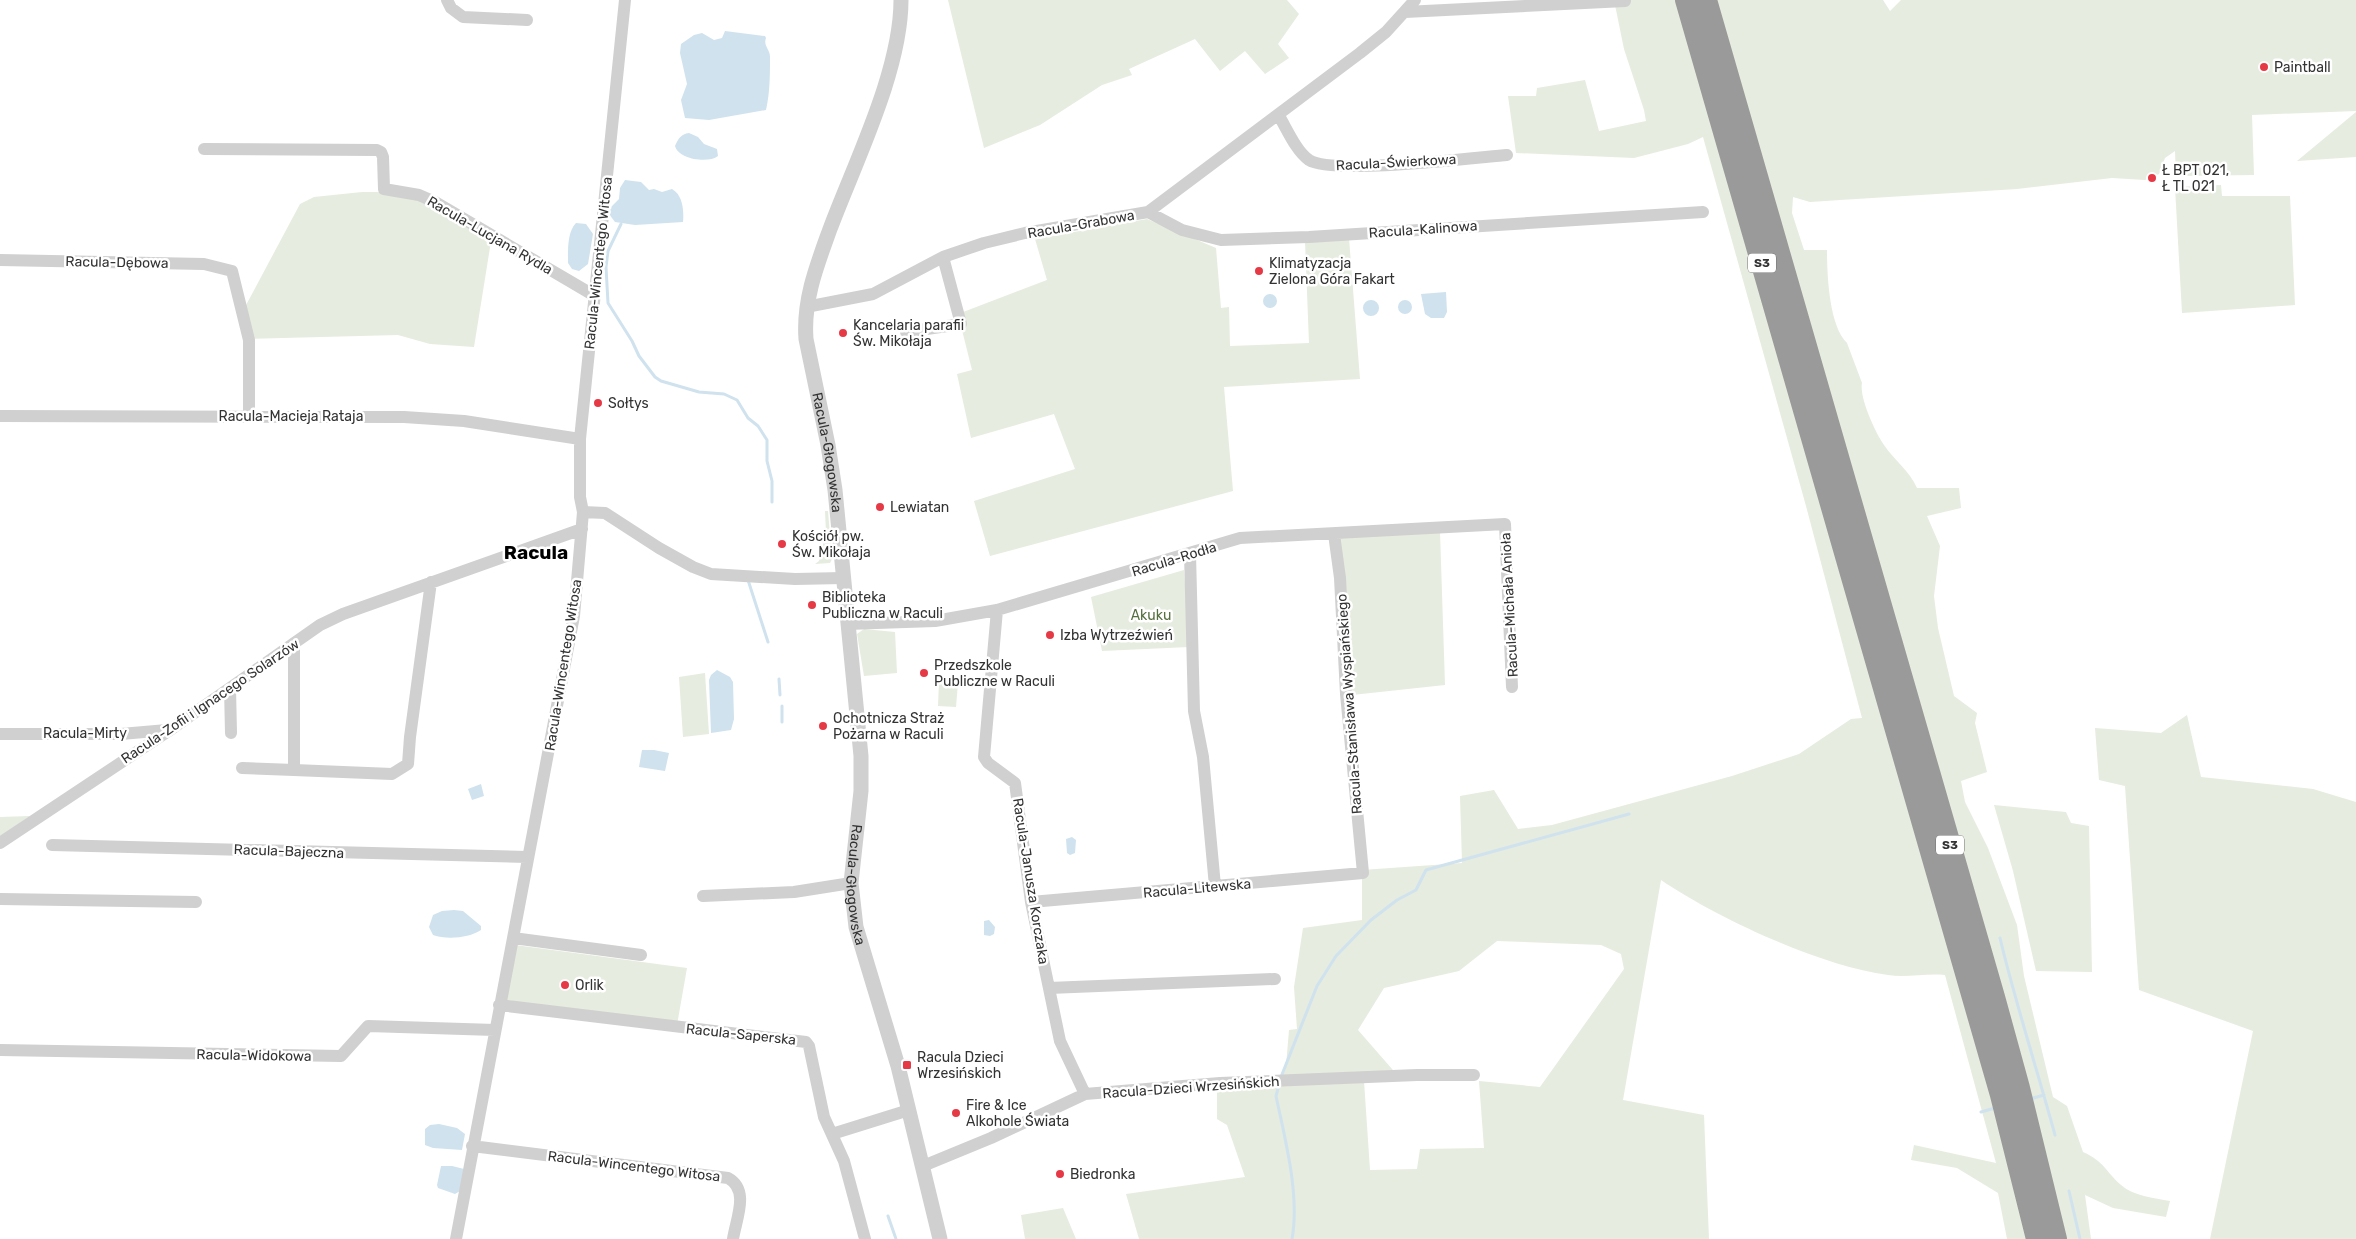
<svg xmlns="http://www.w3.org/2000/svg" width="2356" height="1239" font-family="Rubik,sans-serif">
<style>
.green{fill:#e6ecdf;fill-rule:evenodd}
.water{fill:#cfe2ee}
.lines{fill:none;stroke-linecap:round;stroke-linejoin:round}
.stream{stroke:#cfe2ee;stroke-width:3}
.minor{stroke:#d0d0d0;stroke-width:12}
.tertiary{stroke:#d0d0d0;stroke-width:15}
.motorway{stroke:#9a9a9a;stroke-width:22}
.poi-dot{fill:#e63946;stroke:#fff;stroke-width:2}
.labels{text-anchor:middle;stroke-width:5;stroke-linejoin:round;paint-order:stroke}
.shield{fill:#fff;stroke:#707070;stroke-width:1}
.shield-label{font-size:12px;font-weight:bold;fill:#333}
.poi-label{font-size:14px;fill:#333;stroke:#fff;text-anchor:start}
.street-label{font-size:14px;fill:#333;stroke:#fff}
.park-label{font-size:14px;fill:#56703f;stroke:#fff}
.district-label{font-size:19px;font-weight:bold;fill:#000;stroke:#fff}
</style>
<rect width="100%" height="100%" fill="#fff"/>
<path class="green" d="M948 0H1287L1299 14 1278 44 1289 58 1265 74 1245 51 1220 71 1195 39 1129 69 1132 75 1102 85 1040 125 984 148Z
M1614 0H1883L1890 11 1901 0H2356V111L2252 115 2254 175 2176 176 2175 151 2165 158 2159 174 2145 180 2112 178 2017 189 1840 200 1810 202 1793 197 1792 213 1804 250H1827C1827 274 1829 326 1847 343L1862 383C1859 397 1875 432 1884 445 1894 460 1909 470 1917 488H1959L1961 508 1927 516 1940 546 1934 596 1938 628 1954 696 1977 713 1975 723 1987 772 1961 781 1965 802 1988 848 2017 925 2024 976 2053 1097 2067 1106 2083 1152C2105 1162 2105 1171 2121 1185 2133 1196 2154 1198 2170 1201L2166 1217 2113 1208 2085 1195 2091 1239H2007L1998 1193 1957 1168 1911 1160 1914 1145 1996 1163 1945 975C1926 973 1906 978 1888 975 1820 966 1717 918 1661 880L1623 1100 1704 1115 1709 1239H1139L1126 1194 1245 1177 1227 1125 1217 1119V1089L1279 1082 1286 1066 1289 1030 1297 1029 1294 987 1303 928 1362 920V870L1462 863 1460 796 1494 790 1518 829 1552 825 1732 776 1799 754 1851 719 1862 718 1806 506 1703 137 1688 144 1634 158 1516 153 1508 96H1536L1537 88 1585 80 1599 131 1646 121 1644 110 1624 49ZM1497 941 1601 945 1621 954 1624 969 1540 1087 1479 1081 1484 1148 1420 1149 1417 1169 1370 1170 1364 1081 1399 1077 1358 1030 1384 988 1459 971Z
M2356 112V157L2297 161Z
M2221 185 2222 196H2290L2295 305 2182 313 2175 187Z
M362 192H398L428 196 492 235 474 347 430 344 398 335 243 339 245 307 300 204 314 197Z
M1147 219 1216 248 1221 308 1229 307 1230 346 1309 343 1305 241 1349 238 1360 379 1224 387 1233 491 990 556 974 501 1075 469 1054 414 971 438 957 374 972 370 958 314 1047 280 1035 239Z
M825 511H828L832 559 830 563 815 564 819 561 826 532Z
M1440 532 1445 685 1352 695 1338 538Z
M1184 570 1189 647 1102 651 1091 597Z
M864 629 895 632 897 673 864 676 857 634Z
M705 673 709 734 683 737 679 677Z
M939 682 958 683 956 707 938 706Z
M2187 715 2201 777 2313 789 2356 802V1239H2210L2253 1031 2139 990 2125 786 2099 780 2095 728 2161 733Z
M1994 805 2066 812 2071 823 2089 826 2092 972 2036 971 2013 871Z
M30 816 0 837V817Z
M515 945 687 968 677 1025 507 1000Z
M1063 1208 1076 1239H1025L1021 1215Z"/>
<path class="water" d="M725 31 765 36 766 38C763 46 770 49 770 57 770 74 770 93 766 110L709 120 685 118 681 100 687 84 680 53 681 44 694 35 702 33 714 40 722 38Z
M689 133 698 137 704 144 717 149 718 156C708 164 678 159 675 146 678 139 681 134 689 133Z
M625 180 641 182 649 190 654 189 662 192 672 189C683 195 684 211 683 222L635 225 615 222 609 214V209L619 199 620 188Z
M576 223 586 224 593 234 588 264 579 271 572 269 568 263C568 251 567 232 576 223Z
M1446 292 1447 312 1444 318H1431L1425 314 1421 294Z
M1263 301a7 7 0 1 1 14 0a7 7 0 1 1-14 0Z
M1363 308a8 8 0 1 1 16 0a8 8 0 1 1-16 0Z
M1398 307a7 7 0 1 1 14 0a7 7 0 1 1-14 0Z
M717 670 730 677 733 682 734 719 731 730 711 733 709 680 711 675Z
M642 750H654L669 753 665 771 639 767Z
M481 784 484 796 472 800 468 789Z
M1072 837 1076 840 1075 853 1070 855 1067 853 1066 839Z
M454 910 463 911 481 926V930C469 938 447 940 433 935L429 927 433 915 442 911Z
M989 920 995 927 994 934 990 936 984 935V921Z
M439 1124 457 1128 465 1134 462 1150 433 1148 425 1145V1129L430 1125Z
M441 1166H452L464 1169 460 1191 455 1194 438 1188 437 1185Z"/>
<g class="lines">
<path class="stream" d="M621 224 608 251 606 267 608 303 632 341 639 356 655 377 661 381 699 392 724 394 737 400 748 418 758 426 767 440V461L772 481V502
M748 580 768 642
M779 679 780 695
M782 722V706
M2000 938C2016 1005 2037 1069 2055 1135
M1281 1077 1317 986 1336 956 1371 920 1397 900 1416 890 1426 870 1629 814
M1279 1085 1276 1096C1285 1139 1300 1195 1292 1239
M2030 1099 2044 1095
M1981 1112 1995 1108
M2069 1191 2080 1239
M888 1216 896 1239"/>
<path class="minor" d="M447 0 451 8 463 17 527 20
M1405 12 1625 1
M1279 116C1287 129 1296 151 1309 160 1332 175 1472 158 1507 155
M204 149 377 150 381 152 383 157 384 189 419 195 435 202 595 296
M1148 212 1182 230 1221 240 1309 237 1703 212
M0 260 204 264 232 271 249 340V416
M806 307 873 294 943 257 984 243 1025 233 1148 212 1360 53 1386 32 1415 0
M906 332 961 324 943 257
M0 416 404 417 464 421 580 439
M583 512 605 513 659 548 693 567 711 574 795 579 843 578
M1190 554 1194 711 1203 757 1215 886
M997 610 984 757 988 763 1015 783 1031 902 1060 1041 1085 1094
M847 624 935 621 997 610 1240 538 1505 524 1512 687
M294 643V770L392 774 408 764 410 737 431 582
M230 688 231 733
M0 734H121L167 730
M242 768 294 770
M0 843 170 730 320 625 343 614 582 529
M52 845 527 857
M703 896 794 892 851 883
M0 899 196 902
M1031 902 1363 873 1346 694 1340 578 1334 534
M513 938 641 955
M1049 988 1275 979
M499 1005 806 1042 809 1046 824 1117 844 1161 865 1239
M0 1050 341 1056 368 1026 495 1030
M832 1134 909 1110
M472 1146 728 1178C750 1190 736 1219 733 1239
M923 1166 991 1138 1085 1094 1220 1083 1417 1075H1474
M456 1239 574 616 583 512 580 497V439L625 0"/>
<path class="tertiary" id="s1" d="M901 0C901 71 855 162 830 229 817 265 803 300 806 339L828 445 835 490 861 756V791L851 883 856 927 898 1066 940 1239"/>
<path class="motorway" d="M1686 0 2001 1095 2037 1239
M1706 0 1994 997 2019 1088 2056 1239"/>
</g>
<g class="poi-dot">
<circle cx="2264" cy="67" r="5"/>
<circle cx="2152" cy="178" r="5"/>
<circle cx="1259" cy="271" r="5"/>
<circle cx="843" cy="333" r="5"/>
<circle cx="598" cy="403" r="5"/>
<circle cx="880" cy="507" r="5"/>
<circle cx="782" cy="544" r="5"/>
<circle cx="812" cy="605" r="5"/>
<circle cx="1050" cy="635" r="5"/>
<circle cx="924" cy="673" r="5"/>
<circle cx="823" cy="726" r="5"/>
<circle cx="565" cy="985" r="5"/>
<rect x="902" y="1060" width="10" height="10" rx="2.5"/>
<circle cx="956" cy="1113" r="5"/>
<circle cx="1060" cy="1174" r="5"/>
</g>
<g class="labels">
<g class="shield">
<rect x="1748" y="253.5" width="28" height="19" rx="4"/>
<rect x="1936" y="835.5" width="28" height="19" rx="4"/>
</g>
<g class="shield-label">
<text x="1762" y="267">S3</text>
<text x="1950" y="849">S3</text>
</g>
<g class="poi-label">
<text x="2274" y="72">Paintball</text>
<text x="2162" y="175">Ł BPT 021,<tspan x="2162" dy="16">Ł TL 021</tspan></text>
<text x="1269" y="268">Klimatyzacja<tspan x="1269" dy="16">Zielona Góra Fakart</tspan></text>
<text x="853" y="330">Kancelaria parafii<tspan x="853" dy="16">Św. Mikołaja</tspan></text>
<text x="608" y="408">Sołtys</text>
<text x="890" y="512">Lewiatan</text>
<text x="792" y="541">Kościół pw.<tspan x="792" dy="16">Św. Mikołaja</tspan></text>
<text x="822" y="602">Biblioteka<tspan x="822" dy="16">Publiczna w Raculi</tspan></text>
<text x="1060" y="640">Izba Wytrzeźwień</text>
<text x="934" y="670">Przedszkole<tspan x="934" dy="16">Publiczne w Raculi</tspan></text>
<text x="833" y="723">Ochotnicza Straż<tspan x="833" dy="16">Pożarna w Raculi</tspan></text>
<text x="575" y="990">Orlik</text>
<text x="917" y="1062">Racula Dzieci<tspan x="917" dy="16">Wrzesińskich</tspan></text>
<text x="966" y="1110">Fire &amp; Ice<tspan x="966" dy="16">Alkohole Świata</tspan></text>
<text x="1070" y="1179">Biedronka</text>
</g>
<g class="street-label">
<text transform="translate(1396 162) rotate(-3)" y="5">Racula-Świerkowa</text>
<text transform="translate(1081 224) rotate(-10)" y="5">Racula-Grabowa</text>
<text transform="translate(1423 229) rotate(-4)" y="5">Racula-Kalinowa</text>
<text transform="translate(490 235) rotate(30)" y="5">Racula-Lucjana Rydla</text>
<text transform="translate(117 262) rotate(1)" y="5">Racula-Dębowa</text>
<text transform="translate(598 263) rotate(-84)" y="5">Racula-Wincentego Witosa</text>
<text x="291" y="421">Racula-Macieja Rataja</text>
<text dy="5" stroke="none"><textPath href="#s1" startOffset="470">Racula-Głogowska</textPath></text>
<text transform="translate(1174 559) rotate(-17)" y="5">Racula-Rodła</text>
<text transform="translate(1509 605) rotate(-93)" y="5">Racula-Michała Anioła</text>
<text transform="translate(563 665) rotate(-81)" y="5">Racula-Wincentego Witosa</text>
<text transform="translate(210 701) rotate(-34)" y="5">Racula-Zofii i Ignacego Solarzów</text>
<text transform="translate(1349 704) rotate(-94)" y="5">Racula-Stanisława Wyspiańskiego</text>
<text x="85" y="738">Racula-Mirty</text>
<text transform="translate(289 851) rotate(2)" y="5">Racula-Bajeczna</text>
<text transform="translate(1031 881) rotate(81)" y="5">Racula-Janusza Korczaka</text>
<text dy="5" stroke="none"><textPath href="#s1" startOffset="905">Racula-Głogowska</textPath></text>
<text transform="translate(1197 888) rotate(-5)" y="5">Racula-Litewska</text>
<text transform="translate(741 1034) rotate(6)" y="5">Racula-Saperska</text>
<text transform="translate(254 1055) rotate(1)" y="5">Racula-Widokowa</text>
<text transform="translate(1191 1087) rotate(-4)" y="5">Racula-Dzieci Wrzesińskich</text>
<text transform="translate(634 1166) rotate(7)" y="5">Racula-Wincentego Witosa</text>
</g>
<g class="park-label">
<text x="1151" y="620">Akuku</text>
</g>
<g class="district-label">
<text x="536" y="559">Racula</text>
</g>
</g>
</svg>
